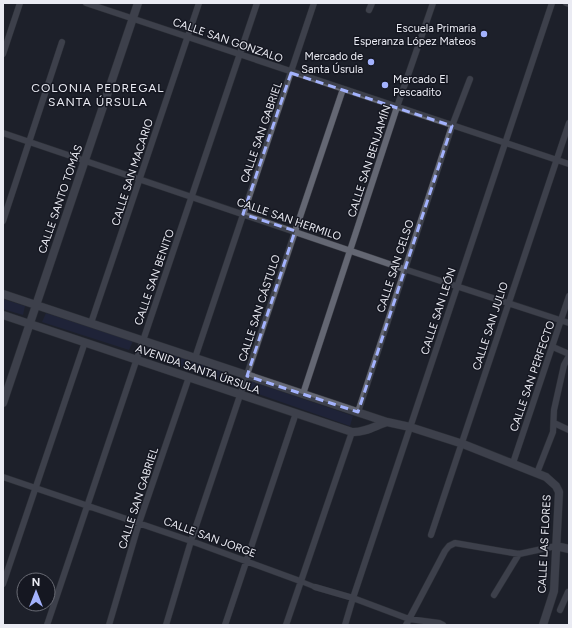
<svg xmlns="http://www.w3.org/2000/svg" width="572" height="628" font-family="Figtree,sans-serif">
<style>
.green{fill:#222749}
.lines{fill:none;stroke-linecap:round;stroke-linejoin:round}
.pedestrian-casing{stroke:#3a3c44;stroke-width:6}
.minor-casing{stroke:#3a3c44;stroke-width:7}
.tertiary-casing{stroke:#3a3c44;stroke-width:9}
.pedestrian{stroke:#646773;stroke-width:5}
.minor{stroke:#646773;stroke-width:6}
.tertiary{stroke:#646773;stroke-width:8}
.marked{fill:none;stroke:#a3b2fd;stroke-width:3;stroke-dasharray:8 5;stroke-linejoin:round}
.poi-dot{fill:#a3b2fd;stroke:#151721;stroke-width:1.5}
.labels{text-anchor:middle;stroke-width:3;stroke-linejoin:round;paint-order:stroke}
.poi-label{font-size:11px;fill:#eaebf3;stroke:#151721;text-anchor:end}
.street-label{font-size:11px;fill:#eaebf3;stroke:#151721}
.neighbourhood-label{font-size:12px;letter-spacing:1px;fill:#eaebf3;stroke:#151721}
</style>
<rect width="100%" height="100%" fill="#1e202a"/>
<path class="green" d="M3 299 25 306 23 315 3 309Z
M46 313 133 341 129 350 42 322Z
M149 346 230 374 227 383 147 355Z
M250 381 353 416 350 426 247 390Z"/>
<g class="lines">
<defs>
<path id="pedestrian" d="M300 581 315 587"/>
<path id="minor" d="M86 3 569 164
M566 3 569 4
M369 10 372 3
M3 54 20 3
M3 133 404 269 569 323
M3 221 62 42
M91 323 199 3
M553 347 569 354
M195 358 314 3
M303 394 397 107 433 3
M358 412 452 126 470 79
M554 423 569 430
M513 463 569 296
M537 473 553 432 554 410 564 365 569 356
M3 477 191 541 300 581
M431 535 569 123
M3 584 85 342
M315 587 353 598 409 619 439 623 443 625
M494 595 519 554
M560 610 568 592 569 593
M47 625 257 3
M109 625 139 523 189 377
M166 625 191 541 343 89
M225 625 296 413
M286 625 352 432
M345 625 353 598 552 3
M406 625 445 551 449 546 455 543 519 554 556 546"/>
<path id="tertiary" d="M3 294 387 422 410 427 463 444 546 477 556 486 559 492 554 591 543 625
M3 315 352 432C364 433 375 426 387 422
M3 403 138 3
M556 546 569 549"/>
</defs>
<use href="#pedestrian" class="pedestrian-casing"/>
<use href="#minor" class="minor-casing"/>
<use href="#tertiary" class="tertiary-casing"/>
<use href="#pedestrian" class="pedestrian"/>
<use href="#minor" class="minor"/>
<use href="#tertiary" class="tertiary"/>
</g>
<path d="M0 0H572V628H0ZM291 73 452 126 358 412 247 376 295 231 243 214Z" fill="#1e202a" fill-opacity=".55" fill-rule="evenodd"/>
<path class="marked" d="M291 73 452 126 358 412 247 376 295 231 243 214Z"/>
<g class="poi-dot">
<circle cx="484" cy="34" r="4"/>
<circle cx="371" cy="62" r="4"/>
<circle cx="385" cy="85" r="4"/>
</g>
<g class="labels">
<g class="poi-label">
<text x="476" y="32">Escuela Primaria<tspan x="476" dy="13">Esperanza López Mateos</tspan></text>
<text x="363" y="60">Mercado de<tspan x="363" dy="13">Santa Úsrula</tspan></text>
<text x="393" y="83" text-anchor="start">Mercado El<tspan x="393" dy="13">Pescadito</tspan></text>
</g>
<g class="street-label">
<text transform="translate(228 40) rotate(19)" y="4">CALLE SAN GONZALO</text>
<text transform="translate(261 132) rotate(-71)" y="4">CALLE SAN GABRIEL</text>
<text transform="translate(369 161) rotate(-72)" y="4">CALLE SAN BENJAMÍN</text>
<text transform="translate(132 172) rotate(-72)" y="4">CALLE SAN MACARIO</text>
<text transform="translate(60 199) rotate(-71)" y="4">CALLE SANTO TOMÁS</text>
<text transform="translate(289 219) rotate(19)" y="4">CALLE SAN HERMILO</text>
<text transform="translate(395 266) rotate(-72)" y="4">CALLE SAN CELSO</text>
<text transform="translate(154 277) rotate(-71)" y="4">CALLE SAN BENITO</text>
<text transform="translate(259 308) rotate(-72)" y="4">CALLE SAN CÁSTULO</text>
<text transform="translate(438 311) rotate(-72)" y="4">CALLE SAN LEÓN</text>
<text transform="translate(490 326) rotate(-72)" y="4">CALLE SAN JULIO</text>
<text transform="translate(198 369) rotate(19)" y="4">AVENIDA SANTA ÚRSULA</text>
<text transform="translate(532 376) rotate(-71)" y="4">CALLE SAN PERFECTO</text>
<text transform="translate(138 498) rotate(-72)" y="4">CALLE SAN GABRIEL</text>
<text transform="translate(210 537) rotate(20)" y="4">CALLE SAN JORGE</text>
<text transform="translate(544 544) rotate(-87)" y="4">CALLE LAS FLORES</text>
</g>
<g class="neighbourhood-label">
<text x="98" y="92">COLONIA PEDREGAL<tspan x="98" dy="14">SANTA ÚRSULA</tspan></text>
</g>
</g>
<rect width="572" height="628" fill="none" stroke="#eaebf3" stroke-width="8"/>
<g transform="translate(36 592)"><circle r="19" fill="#151721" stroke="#6a6c75"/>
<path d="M0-3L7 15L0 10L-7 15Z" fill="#a3b2fd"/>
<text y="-6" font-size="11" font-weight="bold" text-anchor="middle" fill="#eaebf3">N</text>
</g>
</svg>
